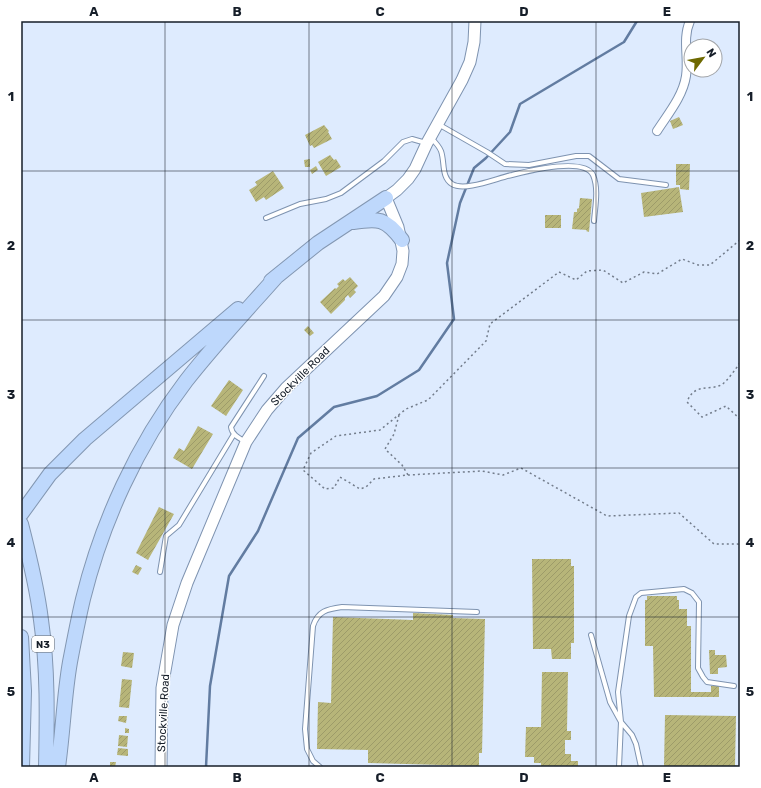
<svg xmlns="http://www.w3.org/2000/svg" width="761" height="788" font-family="Rubik,sans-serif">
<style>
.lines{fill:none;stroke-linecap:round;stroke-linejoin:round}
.stream{stroke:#627ca1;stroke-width:2.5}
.building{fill:url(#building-hatch)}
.lane-casing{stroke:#7e93b0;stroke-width:6}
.street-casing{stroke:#7e93b0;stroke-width:10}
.secondary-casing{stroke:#7e93b0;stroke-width:13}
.highway-casing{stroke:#8397b2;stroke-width:16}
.path{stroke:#737d8c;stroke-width:1.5;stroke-dasharray:2 3;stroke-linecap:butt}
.lane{stroke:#fff;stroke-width:4}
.street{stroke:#fff;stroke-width:8}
.secondary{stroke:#fff;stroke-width:11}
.highway{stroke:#bed8fc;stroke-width:14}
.grid{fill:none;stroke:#161e29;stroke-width:1;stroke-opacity:0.55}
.labels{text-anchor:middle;stroke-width:3;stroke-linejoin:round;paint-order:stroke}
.shield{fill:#fff;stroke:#5c6269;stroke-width:1}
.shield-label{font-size:10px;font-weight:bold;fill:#161e29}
.street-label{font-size:11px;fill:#161e29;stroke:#fff}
.neatline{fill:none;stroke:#161e29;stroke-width:1.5}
.grid-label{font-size:13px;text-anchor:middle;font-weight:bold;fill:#161e29}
</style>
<defs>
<pattern id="building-hatch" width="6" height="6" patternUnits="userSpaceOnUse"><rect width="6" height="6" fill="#b7b579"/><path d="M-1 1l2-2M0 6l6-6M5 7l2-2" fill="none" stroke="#9d9b69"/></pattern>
</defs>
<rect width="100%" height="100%" fill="#deebfe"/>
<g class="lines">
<path class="stream" d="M206 767 210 686 229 576 258 531 298 438 334 407 377 396 419 370 454 319 447 263 460 203 474 168 486 158 510 132 520 104 624 42 637 21"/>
</g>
<path class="building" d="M679 117 683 125 673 129 670 121Z
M324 125 329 131 328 132 332 139 314 148 312 145 310 146 305 135Z
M330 155 334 160 336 159 341 167 326 176 318 162Z
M310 159V167H305L304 160Z
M676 164H690L689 190 680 189V185H676Z
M316 166 318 170 312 174 310 170Z
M273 171 284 188 266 200 264 197 256 202 249 190 257 185 255 182Z
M679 187 683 212 644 217 641 193Z
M580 198 592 199 589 232 586 231 587 230 572 229 574 212H577V209L579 208Z
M545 215H561V228H545Z
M350 277 358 286 354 290 356 292 350 298 348 295 345 298V300L331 314 320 302 335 288 336 289 339 286 337 284 343 279 345 281Z
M308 326 314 333 310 336 304 330Z
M229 380 243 390 226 416 211 406Z
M198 426 213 434 192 469 173 458 179 448 184 451Z
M159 507 174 514 148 560 136 553Z
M532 559H571V566H574V643H571V659H552L551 649H533Z
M136 565 142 568 138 575 132 572Z
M647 596H677V600H679V609H687V626H691V692H711V686H719V697H654L653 646H645V600H647Z
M413 613 453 615V618L485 619 482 753H479V766L368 763V750L317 749 318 702 331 703 333 617 413 620Z
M709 650H715V655H726L727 667 718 668V674H710Z
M123 652 134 653 132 668 121 666Z
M542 672H568L567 731H571V740H565V754H571V761H578V767H541V763H534V757H525L526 727H541Z
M122 679 132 680 129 708 119 707Z
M665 715 736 716 735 765 740 766V767H664Z
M119 716H127L126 723 118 721Z
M125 728 129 729V733H125Z
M119 735 128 736 127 747 118 746Z
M118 748 128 749V756L117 755Z
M110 762H116L115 767H110Z"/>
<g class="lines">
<defs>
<path id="lane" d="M438 124 487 152 505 164 529 165 576 156H589L619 179 666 185
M432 139C435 142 439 146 441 151 445 162 441 177 452 184 465 192 497 178 512 175 528 171 584 157 593 175 599 189 595 207 594 221
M266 218 300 204 326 199 341 193 384 161 403 142 412 139 426 143
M246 442C239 438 232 435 231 427L264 376
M160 572 166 536 179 525 234 434
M591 635 610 702 621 722 632 735 636 744 641 767
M320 767 313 761 307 749 305 729 313 626C318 611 327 609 342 607L477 612
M619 767 621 722 618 692 629 616 636 597 641 593 684 589 692 593 699 602 698 668 703 677 707 682 734 686"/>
<path id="street" d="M657 131C668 114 683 96 686 76 689 58 682 39 690 21"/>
<path id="secondary" d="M161 767 162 688 173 625 187 583 246 442 267 410 286 388 384 296 397 277 402 264 403 251 398 227 386 198 397 190 408 179 415 169 427 143 462 80 470 62 474 42 475 21"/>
<path id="highway" d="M353 222C378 218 386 218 402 240
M271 281 318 243 386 198
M21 514 50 474 85 439 238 309
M21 524C29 555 37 587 41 620 48 669 47 718 46 767
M21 637 24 691 22 767
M58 767C63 732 64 696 70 662 74 641 78 620 83 599 102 522 137 445 186 381 214 345 246 311 277 276"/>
</defs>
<use href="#lane" class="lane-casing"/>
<use href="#street" class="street-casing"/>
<use href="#secondary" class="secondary-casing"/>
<use href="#highway" class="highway-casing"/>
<path class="path" d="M740 240 710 265H698L682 259 657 274 644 272 623 283 603 270 587 271 576 280 559 272 490 324 486 341 428 400 406 409 380 430 336 436 311 453 303 470 325 489 334 488 340 477 360 489 366 487 374 479 408 475 482 471 503 475 521 468 607 516 679 513 714 544H738L740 549
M740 363C736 368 727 382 721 385 708 391 694 383 687 402L702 417 726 406 740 419
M399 415 394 434 385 449 402 465 408 475"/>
<use href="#lane" class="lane"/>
<use href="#street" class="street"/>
<use href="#secondary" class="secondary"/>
<use href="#highway" class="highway"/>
</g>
<path class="grid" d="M165 21V767M309 21V767M452 21V767M596 21V767M21 171H740M21 320H740M21 468H740M21 617H740"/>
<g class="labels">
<rect class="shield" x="32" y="636" width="22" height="16" rx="3"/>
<g class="shield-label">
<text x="43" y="648">N3</text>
</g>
<g class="street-label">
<text transform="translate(300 376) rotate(-45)" y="4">Stockville Road</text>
<text transform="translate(163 713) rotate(-87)" y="4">Stockville Road</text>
</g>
</g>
<rect width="761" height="788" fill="none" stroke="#ffffff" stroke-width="44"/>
<g transform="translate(703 58) rotate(58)"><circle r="19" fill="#ffffff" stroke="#a2a5a9"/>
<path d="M0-3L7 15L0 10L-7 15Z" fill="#6e6901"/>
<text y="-6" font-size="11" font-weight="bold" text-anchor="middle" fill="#161e29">N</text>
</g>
<rect x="22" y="22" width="717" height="744" class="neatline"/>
<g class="grid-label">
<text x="94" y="16">A</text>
<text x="237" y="16">B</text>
<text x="380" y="16">C</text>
<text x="524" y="16">D</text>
<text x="667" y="16">E</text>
<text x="11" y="101">1</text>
<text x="750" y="101">1</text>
<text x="11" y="250">2</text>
<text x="750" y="250">2</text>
<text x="11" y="399">3</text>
<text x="750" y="399">3</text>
<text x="11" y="547">4</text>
<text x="750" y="547">4</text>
<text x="11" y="696">5</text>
<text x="750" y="696">5</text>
<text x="94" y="782">A</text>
<text x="237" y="782">B</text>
<text x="380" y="782">C</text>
<text x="524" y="782">D</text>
<text x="667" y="782">E</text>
</g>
</svg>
